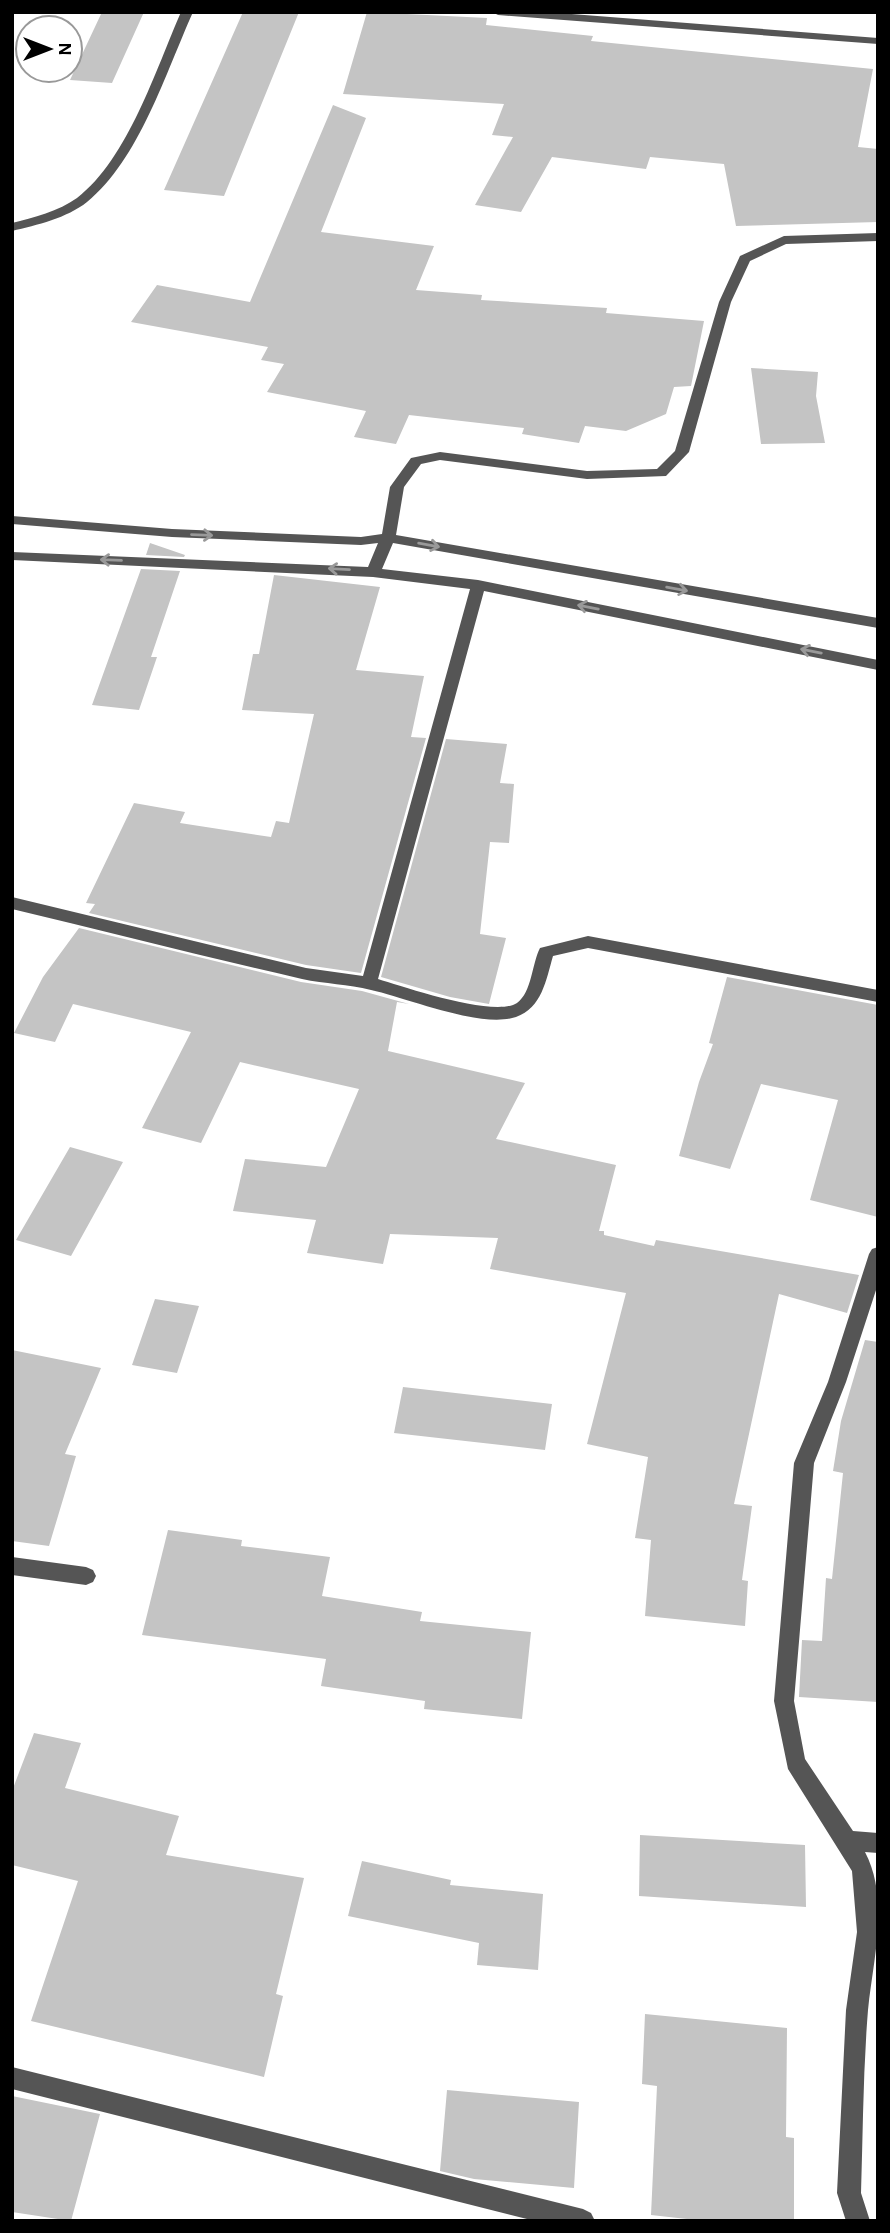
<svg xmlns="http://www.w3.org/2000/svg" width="890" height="2233" font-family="'Alegreya Sans',sans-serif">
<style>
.building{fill:#c4c4c4}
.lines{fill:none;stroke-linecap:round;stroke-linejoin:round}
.minor{fill:#555;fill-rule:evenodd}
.oneway{stroke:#999}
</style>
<rect width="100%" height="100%" fill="#fff"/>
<path class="building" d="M102 12H144L112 83 70 80Z
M243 12H299L224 196 164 190Z
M367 12 487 18 486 25 593 36 591 41 873 69 858 147 878 149V222L736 226 724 164 650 157 646 169 552 157 521 212 475 205 513 137 492 135 504 104 343 94Z
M333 105 366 118 321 232 434 246 416 290 482 295 481 300 607 308 606 313 704 321 691 386 674 387 666 414 626 431 585 426 579 443 522 434 524 428 409 415 396 444 354 437 366 411 267 392 284 364 261 360 268 347 131 322 157 285 250 302Z
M751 368 818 372 816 396 825 443 761 444Z
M150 543 185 555 184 557 146 555Z
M141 569 180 571 151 657H157L139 710 92 705Z
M274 575 380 587 356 670 424 676 411 737 426 738 361 973 306 965 89 913 95 904 86 903 134 803 185 812 180 823 271 837 276 821 289 823 314 714 242 710 253 654H259Z
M446 739 507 744 500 783 514 784 509 843 490 842 480 934 506 938 489 1004 450 997 381 977Z
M79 928 301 982 362 991 409 1004 397 1002 388 1051 525 1083 496 1139 616 1165 599 1231H604V1235L654 1246 656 1240 859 1275 847 1313 779 1294 734 1504 752 1506 742 1580 748 1581 745 1626 645 1616 651 1540 635 1538 648 1457 587 1444 626 1293 490 1269 498 1238 390 1234 383 1264 307 1253 316 1220 233 1211 245 1159 326 1167 359 1089 240 1062 201 1143 142 1128 191 1032 73 1004 55 1042 14 1033 43 977Z
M727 977 878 1005V1217L810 1200 838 1100 761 1084 730 1169 679 1156 699 1082 713 1044 709 1043Z
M70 1147 123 1162 71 1256 16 1240Z
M155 1299 199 1306 177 1373 132 1365Z
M865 1340 878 1342V1702L799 1697 802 1640 822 1641 826 1578 832 1579 843 1473 833 1471 841 1421Z
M12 1350 101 1368 65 1454 76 1456 49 1546 12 1541Z
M403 1387 552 1404 545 1450 394 1433Z
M168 1530 242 1540 241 1546 330 1557 322 1596 422 1612 420 1621 531 1632 522 1719 424 1709 425 1701 321 1686 326 1659 142 1635Z
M34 1733 81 1743 65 1788 179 1816 166 1855 304 1878 276 1994 283 1996 264 2077 31 2021 78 1881 12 1865V1791Z
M640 1835 805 1845 806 1907 639 1896Z
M362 1861 451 1880 450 1885 543 1894 538 1970 477 1965 479 1943 348 1916Z
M645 2014 787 2028 786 2137 794 2138V2221H705L651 2215 657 2086 642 2084Z
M447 2090 579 2102 574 2188 474 2179 440 2171Z
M12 2096 100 2114 71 2221 12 2212Z"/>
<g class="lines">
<path class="minor" d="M181 12H193C166 72 139 160 87 202 67 218 37 225 12 231V223C33 218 59 211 77 198 128 159 156 69 181 12Z
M492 12H546L878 38V44L498 15Z
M878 233V241L786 244 750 261 731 302 689 452 666 476 587 479 440 460 421 464 404 487 396 535 878 618V628L393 543 382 569 478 580 878 660V670L484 591 378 979C404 987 495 1018 517 1003 532 992 532 963 540 948L588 936 878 990V1002L588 948 553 956C546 980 542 1008 516 1017 481 1029 408 998 371 990 348 984 325 984 302 979 205 957 109 932 12 909V897L306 968 363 976 470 589 373 577 12 560V552L368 567 378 543 361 545 172 537 12 524V516L172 529 361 537 382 534 390 487 411 458 440 452 587 471 657 469 675 451 719 302 740 256 784 236Z
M878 1247V1284L846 1382 814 1463 794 1701 805 1759 853 1831 878 1833V1853L865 1852C890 1900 873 1959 868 2010 863 2071 863 2132 861 2193L870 2221H846L837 2193 846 2010 857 1932 852 1871 788 1769 774 1701 794 1463 828 1382 869 1254 872 1249Z
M12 1557 86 1567 93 1570 96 1576 93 1582 86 1585 12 1575Z
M12 2067 583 2209 591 2213 595 2221H535L12 2089Z"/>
</g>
<defs><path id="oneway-shaft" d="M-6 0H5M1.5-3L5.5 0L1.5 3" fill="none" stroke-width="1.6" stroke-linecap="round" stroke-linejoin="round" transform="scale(1.75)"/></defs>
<g class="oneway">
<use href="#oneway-shaft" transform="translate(202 535) rotate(2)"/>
<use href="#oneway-shaft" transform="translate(429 545) rotate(10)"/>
<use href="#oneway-shaft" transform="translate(111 560) rotate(-178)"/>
<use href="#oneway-shaft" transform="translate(339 569) rotate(-177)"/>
<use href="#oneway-shaft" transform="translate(677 589) rotate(10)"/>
<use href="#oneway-shaft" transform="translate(588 607) rotate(-169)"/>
<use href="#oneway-shaft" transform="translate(811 651) rotate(-169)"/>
</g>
<rect width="890" height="2233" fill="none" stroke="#000000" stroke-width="28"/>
<g transform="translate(49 49) rotate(90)"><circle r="33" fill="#ffffff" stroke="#999999" stroke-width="2"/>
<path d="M0-5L12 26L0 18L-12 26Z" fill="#000000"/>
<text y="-10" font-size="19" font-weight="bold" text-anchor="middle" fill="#000000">N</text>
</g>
</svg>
